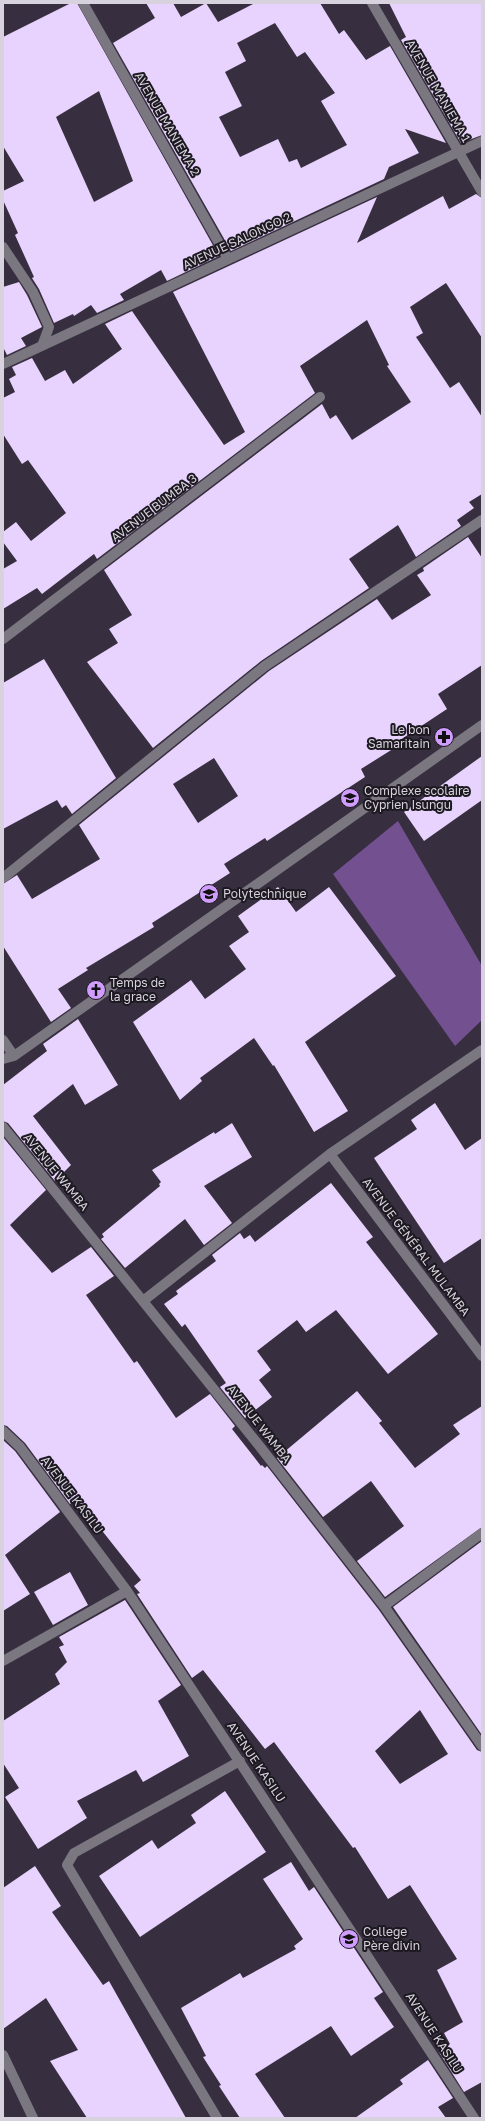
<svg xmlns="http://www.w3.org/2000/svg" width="485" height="2121" font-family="'Golos Text',sans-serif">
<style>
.forest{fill:#735191}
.building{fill:#e8d2fe;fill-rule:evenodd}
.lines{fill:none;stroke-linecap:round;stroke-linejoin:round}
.minor{stroke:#7b7780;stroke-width:10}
.labels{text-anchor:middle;stroke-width:4;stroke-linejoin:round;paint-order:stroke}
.street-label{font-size:12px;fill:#d7d2dd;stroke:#1c1920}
.poi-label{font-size:12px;fill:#d7d2dd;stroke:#1c1920;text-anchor:start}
</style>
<rect width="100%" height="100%" fill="#372f3f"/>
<path class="forest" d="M398 821 482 966V1020L455 1046 333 874Z"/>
<path class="building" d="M71 3H77L219 256 167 281 161 270 120 294 124 300 97 313 91 305 74 316 73 314 54 323 39 289 32 278 34 277 15 235 18 233 3 200V191L24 181 3 146V37ZM99 91 133 181 94 202 56 117Z
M146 3H173L181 17 206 3 218 22 255 3H320L339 34 344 30 366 60 390 46 446 143 405 129 419 153 389 167 384 179 231 251 113 43 155 18ZM275 23 297 57 305 52 335 93 321 101 347 145 301 168 297 159 289 162 278 139 240 157 219 117 242 106 225 72 246 61 237 43Z
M389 3H482V135L461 143 401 40 406 37Z
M476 194 482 198V338L446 283 410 307 423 333 416 337 450 388 459 382 482 417V494L469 502 474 508 457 520 461 526 416 557 398 525 349 559 369 588 261 661 153 748 87 662 118 643 109 629 132 615 104 570 322 404 330 419 336 415 352 440 411 402 387 366 389 365 367 320 300 366 315 393 97 559 94 554 42 594 37 588 3 609V569L17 561 3 542V532L16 522 31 541 66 513 28 460 22 464 3 434V398L15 392 9 379 16 375 12 367 32 358 45 381 65 370 73 384 122 349 105 324 132 311 224 445 245 432 173 292 377 197 357 243 443 196 449 209Z
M19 282 27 295 42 327 21 338 26 346 7 355 3 347V287Z
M468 537 482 558V665L438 694 447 709 394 744 396 747 361 769 365 777 267 841 265 838 224 864 230 873 152 923 154 927 86 968 88 970 58 989 71 1008 51 1022 3 946V884L17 875 32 899 100 859 79 825 269 671 377 599 392 620 431 595 417 575 424 571 423 568ZM214 758 238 796 198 823 173 784Z
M44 659 116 778 72 814 66 805 62 808 57 800 3 829V683Z
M482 756V800L424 841 404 812Z
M278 887 296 912 329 887 396 976 305 1042 348 1111 314 1132 274 1065 273 1066 254 1038 200 1078 202 1081 180 1100 133 1022 191 980 205 999 246 969 229 946 249 932 238 916Z
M78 1019 118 1085 85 1105 73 1084 33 1116 71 1165 55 1181 8 1123 3 1121V1085L47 1051 43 1044Z
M435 1103 465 1150 482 1138V1238L444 1263 374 1158 417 1129 411 1120Z
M232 1123 252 1157 204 1186 232 1223 204 1245 185 1219 125 1268 101 1239 104 1237 102 1234 160 1186 159 1184 161 1182 152 1170 214 1132 215 1134Z
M3 1137 46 1190 10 1225 52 1273 91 1247 114 1276 86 1295 134 1363 137 1361 176 1418 210 1394 235 1426 232 1429 261 1466 262 1465 265 1468 267 1466 379 1610 477 1750 482 1752V2082L464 2092 439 2052 450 2044 444 2033 463 2022 437 1970 457 1959 410 1885 388 1899 355 1847 353 1848 274 1742 265 1749 203 1670 192 1678 137 1594 140 1593 134 1586 141 1580 77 1499 70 1504 25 1443 7 1426 3 1425ZM420 1710 448 1754 400 1784 375 1751Z
M331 1183 373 1237 366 1242 438 1334 388 1374 336 1310 306 1332 297 1320 257 1351 271 1370 259 1380 272 1397 245 1418 220 1387 226 1383 185 1324 182 1327 164 1304 178 1294 176 1291 216 1261 212 1255 240 1233 244 1239 250 1235 255 1242Z
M357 1391 382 1421 379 1423 415 1468 460 1434 453 1425 482 1406V1527L385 1597 357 1561 404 1526 371 1481 323 1517 277 1458Z
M3 1440 15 1451 60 1512 5 1555 30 1594 3 1611Z
M482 1541V1735L393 1607Z
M70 1572 88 1605 53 1625 34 1592Z
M125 1600 181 1685 158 1701 189 1756 143 1782 136 1770 77 1801 87 1818 38 1849 5 1797 19 1788 3 1763V1721L60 1684 55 1674 67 1662 59 1647 64 1645 59 1637Z
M225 1791 266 1852 140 1937 99 1876 152 1840 158 1849 196 1823 191 1815Z
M291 1862 309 1891 314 1887 383 1992 374 1998 394 2027 351 2056 331 2026 255 2074 285 2118H240L219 2086 221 2085 203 2057 206 2056 181 2008 240 1973 243 1978 296 1949 294 1946 303 1939 263 1879Z
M35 1866 61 1906 52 1912 103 1985 109 1981 186 2118H87L50 2061 78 2050 46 1998 3 2029V1888Z
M428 2060 453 2098 438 2107 446 2118H355L403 2084 400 2080Z"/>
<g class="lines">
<path class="minor" d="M83 3 228 259
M372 3 482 192
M3 247 33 292 49 327 42 346
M3 364 482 141
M3 639 320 397
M3 878 265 666 482 520
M3 1040 14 1056
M3 1059 14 1056 482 725
M3 1127 261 1448 384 1606 482 1746
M330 1154 482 1356
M143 1301 330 1154 482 1050
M3 1431 20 1447 127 1591 474 2118
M384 1606 482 1533
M3 1661 127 1591
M3 2055 33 2118
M217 2118 67 1865 74 1853 240 1761"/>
</g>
<defs>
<symbol id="pharmacy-disc" viewBox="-11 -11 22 22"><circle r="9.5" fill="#d09dff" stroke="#1c1920"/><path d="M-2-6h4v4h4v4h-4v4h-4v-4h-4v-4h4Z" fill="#111"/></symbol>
<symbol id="school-disc" viewBox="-11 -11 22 22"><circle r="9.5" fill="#d09dff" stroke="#1c1920"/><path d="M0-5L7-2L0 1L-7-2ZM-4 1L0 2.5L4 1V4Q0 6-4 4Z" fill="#111"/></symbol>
<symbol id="church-disc" viewBox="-11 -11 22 22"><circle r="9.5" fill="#d09dff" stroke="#1c1920"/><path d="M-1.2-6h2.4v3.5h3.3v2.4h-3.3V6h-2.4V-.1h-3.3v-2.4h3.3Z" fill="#111"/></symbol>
</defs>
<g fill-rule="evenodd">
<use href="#pharmacy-disc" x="433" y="726" width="22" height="22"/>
<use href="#school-disc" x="339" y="787" width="22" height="22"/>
<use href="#school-disc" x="198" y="883" width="22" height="22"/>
<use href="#church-disc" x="85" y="979" width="22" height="22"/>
<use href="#school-disc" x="338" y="1928" width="22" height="22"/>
</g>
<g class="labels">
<g class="street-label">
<text transform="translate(438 91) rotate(60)" y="4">AVENUE MANIEMA 1</text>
<text transform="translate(167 124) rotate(60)" y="4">AVENUE MANIEMA 2</text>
<text transform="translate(237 241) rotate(-25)" y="4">AVENUE SALONGO 2</text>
<text transform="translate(154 508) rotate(-37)" y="4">AVENUE BUMBA 3</text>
<text transform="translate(56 1172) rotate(51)" y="4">AVENUE WAMBA</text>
<text transform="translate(416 1247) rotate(53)" y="4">AVENUE GÉNÉRAL MULAMBA</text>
<text transform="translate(259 1424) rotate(52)" y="4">AVENUE WAMBA</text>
<text transform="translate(72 1495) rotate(53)" y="4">AVENUE KASILU</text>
<text transform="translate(256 1762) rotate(56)" y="4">AVENUE KASILU</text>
<text transform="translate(434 2033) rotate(57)" y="4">AVENUE KASILU</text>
</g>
<g class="poi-label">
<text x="430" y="734" text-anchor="end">Le bon<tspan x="430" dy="14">Samaritain</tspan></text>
<text x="364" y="795">Complexe scolaire<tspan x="364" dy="14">Cyprien Isungu</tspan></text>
<text x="223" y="898">Polytechnique</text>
<text x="110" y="987">Temps de<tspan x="110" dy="14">la grace</tspan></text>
<text x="363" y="1936">College<tspan x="363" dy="14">Père divin</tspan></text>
</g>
</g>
<rect width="485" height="2121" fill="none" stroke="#d7d2dd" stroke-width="8"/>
</svg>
